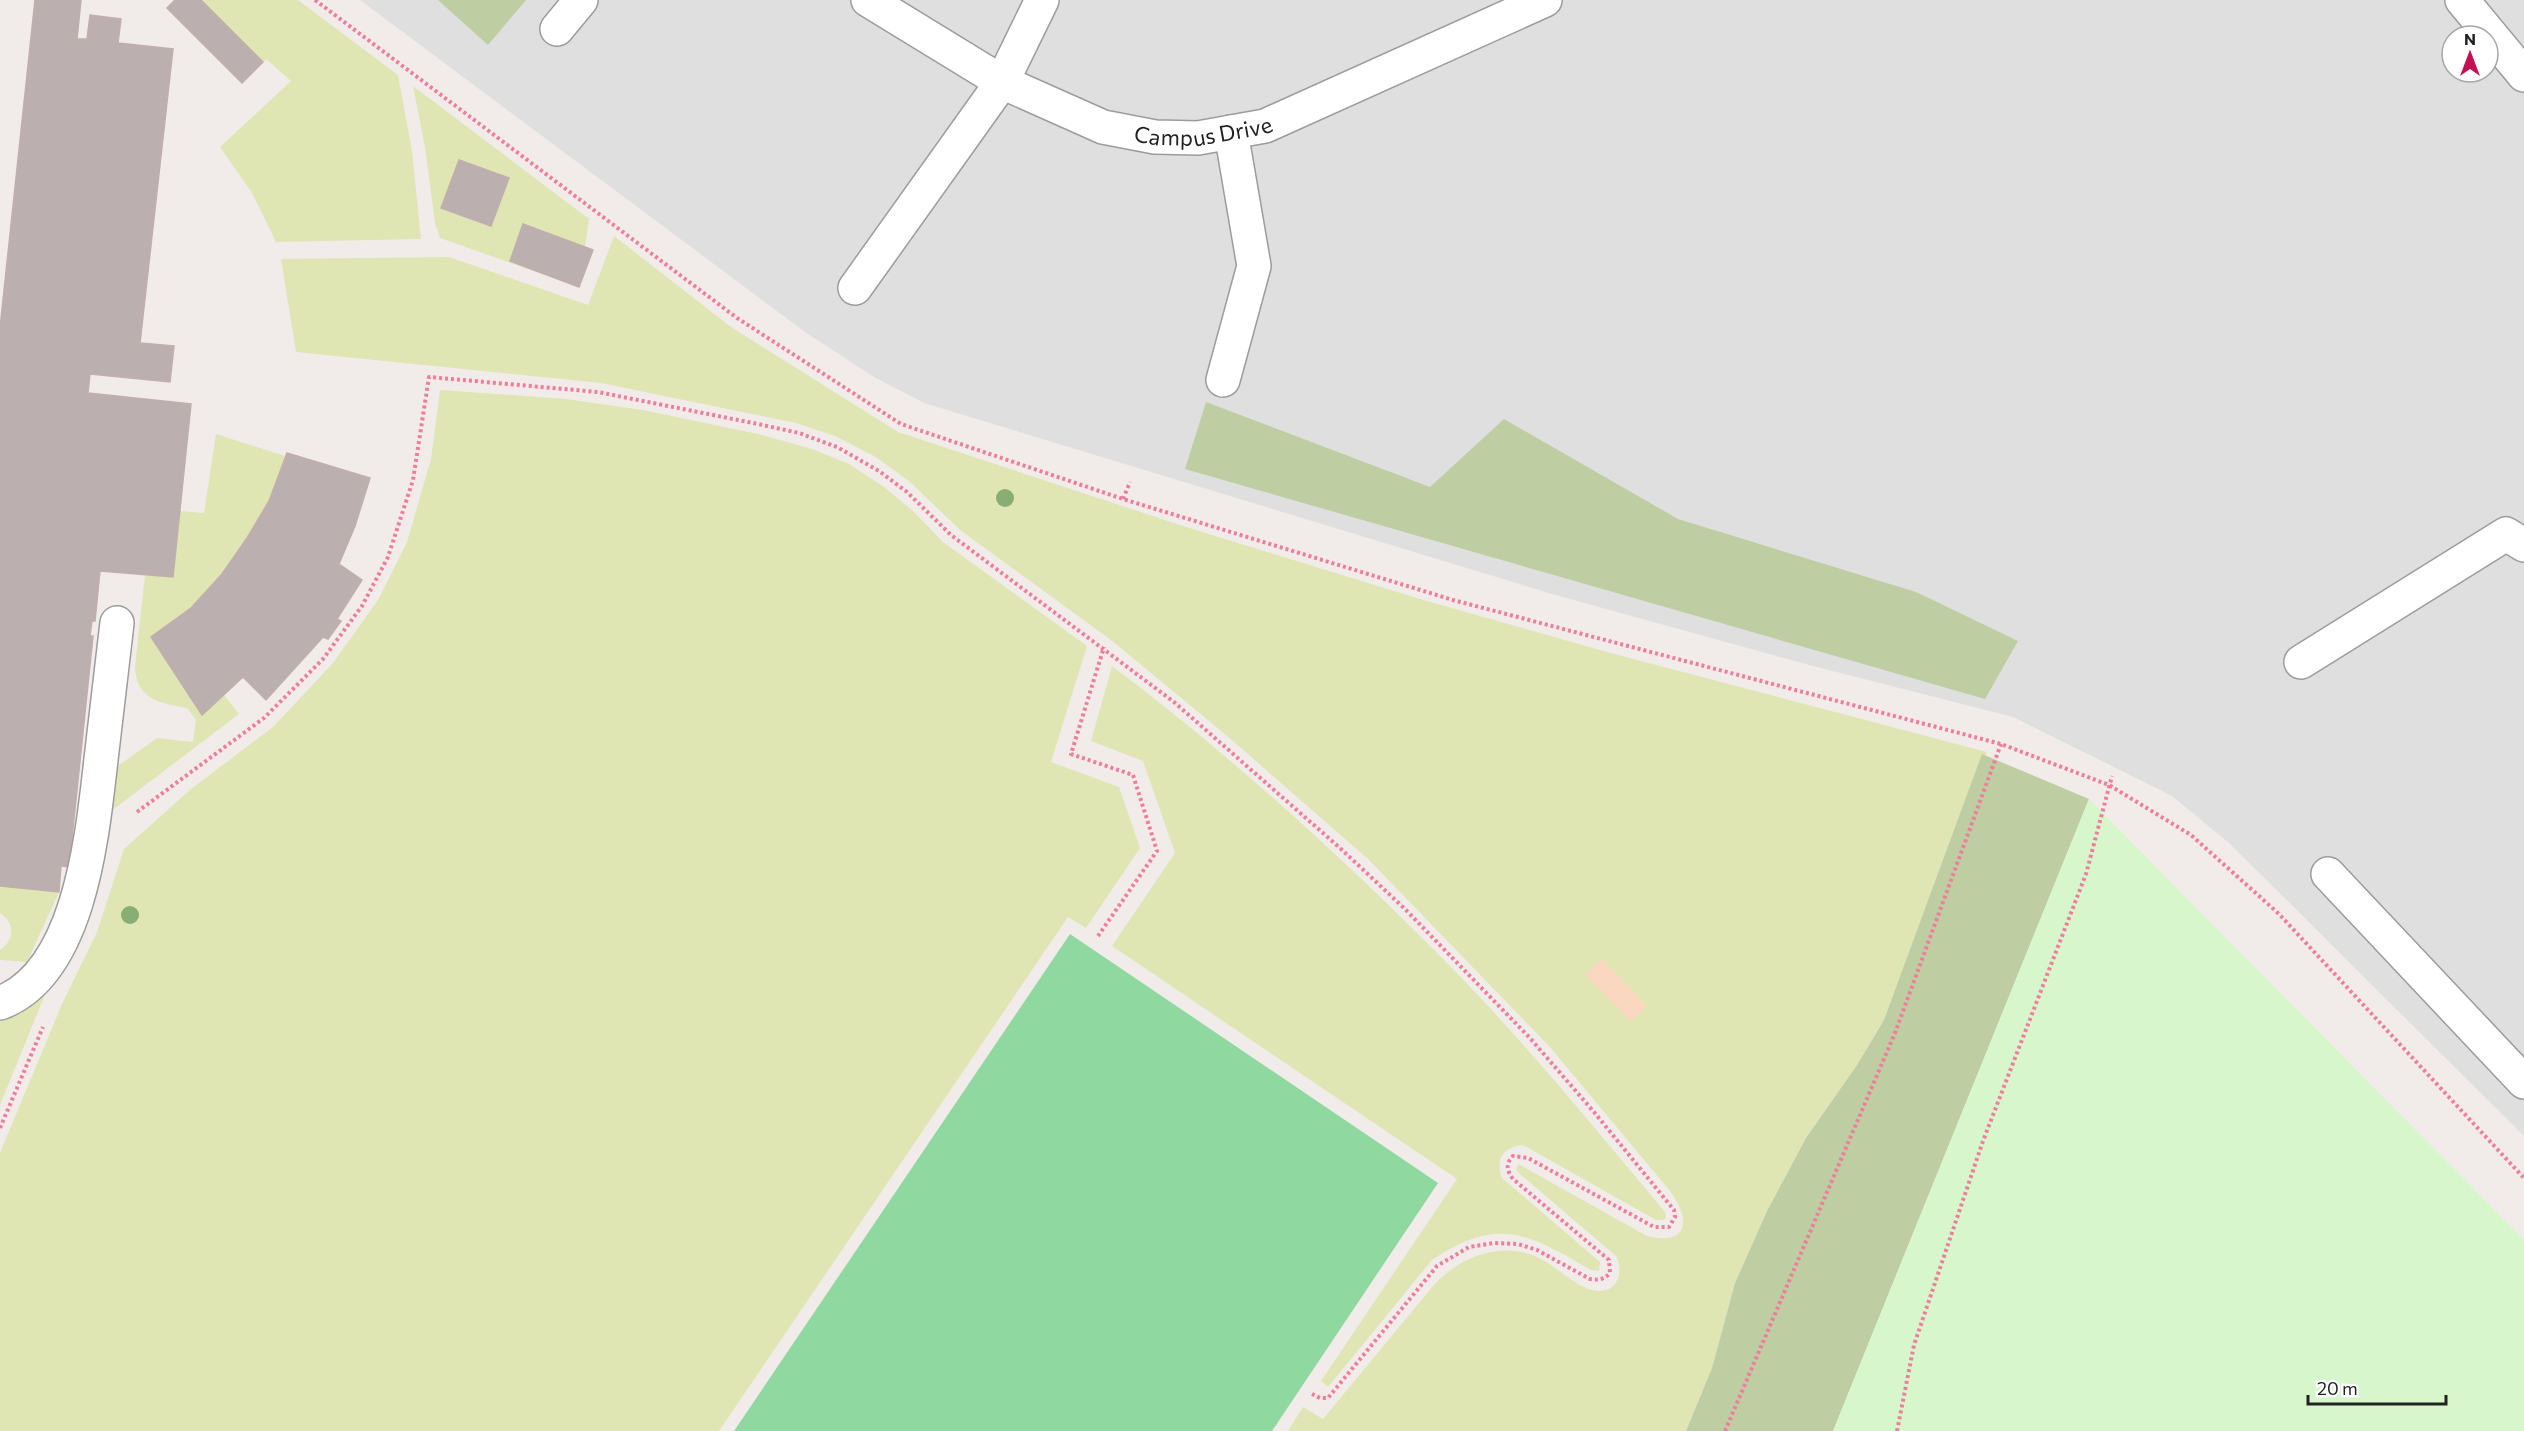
<svg xmlns="http://www.w3.org/2000/svg" width="2524" height="1431" font-family="Commissioner,sans-serif">
<style>
.residential{fill:#e0dfdf;fill-rule:evenodd}
.grass{fill:#dfe6b4}
.forest{fill:#becda2}
.sand{fill:#f9d8bf}
.park{fill:#d8f6cc}
.pitch{fill:#8fd9a1}
.building{fill:#bbb0af;stroke:#c2aead;stroke-width:1.5}
.lines{fill:none;stroke-linecap:round;stroke-linejoin:round}
.minor-casing{stroke:#9c9c9c;stroke-width:36}
.path{stroke:#ef7d9b;stroke-width:4;stroke-dasharray:3 3;stroke-linecap:butt}
.minor{stroke:#fff;stroke-width:33}
.tree{fill:#88ad75}
.labels{text-anchor:middle;stroke-width:5;stroke-linejoin:round;paint-order:stroke}
.street-label{font-size:22px;fill:#222;stroke:#fff}
</style>
<rect width="100%" height="100%" fill="#f1ece9"/>
<path class="residential" d="M360 0H2524V1136L2229 843 2172 796 2013 717 1809 665 1552 594 924 403 874 377 805 332ZM2452 36H2488V72H2452Z"/>
<path class="grass" d="M201 0H298L398 75 412 151 421 239 276 242 252 193 220 147 291 81 266 59 263 62Z
M413 86 589 219 579 287 440 238 435 223 425 147Z
M614 236 731 327 898 432 1183 526 1420 599 1607 652 1987 752 1884 1020 1857 1065 1806 1138 1767 1211 1735 1283 1712 1368 1686 1431H1288L1303 1407 1323 1419 1433 1286C1458 1258 1499 1240 1537 1257 1556 1266 1572 1284 1592 1290 1616 1296 1625 1274 1616 1256L1520 1174 1516 1170 1518 1164 1647 1236C1689 1246 1691 1219 1670 1191L1549 1046 1368 859 1226 735 1111 640 960 530 909 481 874 456 835 436 796 423 601 383 296 352 281 259 449 257 588 305Z
M440 390 566 399 643 410 758 434 812 449 849 464 884 487 913 511 943 542 1087 646 1051 762 1119 787 1140 848 1086 928 1068 917 719 1431H0V1153L62 1004 97 932 124 849 191 789 273 727 333 663 378 600 407 542 431 459Z
M216 434 285 456 269 501 247 538 222 574 191 608 151 637 201 714 224 695 239 714 110 812 115 768 157 738 193 742 196 720 187 708C158 703 136 699 135 666L145 575 173 577 180 511 204 513Z
M1112 666C1229 754 1343 858 1446 962 1524 1041 1594 1127 1665 1212L1666 1217 1664 1220H1656L1523 1145C1503 1147 1495 1159 1502 1178L1600 1262 1599 1271 1591 1270C1529 1234 1498 1215 1432 1260L1328 1387 1321 1381 1457 1179 1112 946 1175 853 1143 761 1091 741Z
M0 886 59 892 27 962 0 960V950C15 940 15 923 0 913Z
M46 992 0 1105V1022L21 1013Z"/>
<path class="forest" d="M438 0H526L488 45Z
M1206 402 1430 487 1504 419 1678 519 1916 592 2018 641 1985 699 1185 469Z
M1982 754 2089 799 1833 1431H1686L1712 1368 1735 1283 1767 1211 1806 1138 1857 1065 1884 1020Z"/>
<path class="sand" d="M1602 959 1647 1006 1631 1022 1585 975Z"/>
<path class="park" d="M2089 799 2524 1240V1431H1833Z"/>
<path class="pitch" d="M1070 934 1438 1183 1272 1431H734Z"/>
<path class="building" d="M35 0H81L77 39H87L90 15 121 19 118 43 173 49 140 343 174 346 170 382 90 374 88 393 191 404 173 577 100 571 95 621H92L90 636H93L69 867 61 866 59 892 0 886V328Z
M175 0H201L263 62 242 83 167 8Z
M459 160 509 178 491 226 441 208Z
M523 224 593 250 579 287 510 261Z
M287 453 370 478 355 526 339 564 362 580 337 619 341 621 328 639 323 637 266 700 243 677 202 715 151 637 191 608 222 574 247 538 269 501Z"/>
<g class="lines">
<defs>
<g id="minor">
<path id="s1" d="M868 0 1002 82 1103 127 1155 137 1198 138 1265 126 1545 0"/>
<path d="M2462 0 2524 75"/>
<path d="M557 29 581 0"/>
<path d="M855 288 1002 82 1042 0"/>
<path d="M1223 380 1254 266 1231 132"/>
<path d="M2301 662 2506 534 2524 545"/>
<path d="M2328 874 2524 1082"/>
<path d="M0 1003C83 972 93 826 102 751 107 709 112 666 117 623"/>
</g>
</defs>
<use href="#minor" class="minor-casing"/>
<path class="path" d="M315 0 737 318 901 424 1123 499 1453 600 2001 744 2109 785 2191 835 2279 914 2524 1178
M1123 499 1130 482
M137 812 264 718 323 659 362 606 388 557 413 480 429 377 598 392 758 424 799 433 837 447 879 471 907 492 951 535 1174 702 1340 848 1405 909 1529 1037 1594 1112 1674 1210 1675 1217 1669 1227H1654L1528 1158 1513 1156C1505 1164 1507 1171 1513 1179L1609 1260 1610 1273C1604 1280 1598 1280 1590 1279L1537 1250 1518 1244 1494 1243 1469 1247 1437 1266 1328 1398H1320L1312 1394
M1098 936 1157 851 1133 775 1071 754 1104 647
M0 1128 43 1027
M1725 1431 1895 1033 2001 744
M1897 1431 1914 1345 1983 1141 2086 874 2112 776"/>
<use href="#minor" class="minor"/>
</g>
<g class="tree">
<circle cx="1005" cy="498" r="9"/>
<circle cx="130" cy="915" r="9"/>
</g>
<g class="labels">
<g class="street-label">
<text dy="8" stroke="none"><textPath href="#s1" startOffset="369">Campus Drive</textPath></text>
</g>
</g>
<g transform="translate(2470 54)"><circle r="28" fill="#ffffff" stroke="#a7a7a7" stroke-width="1.5"/>
<path d="M0-4.5L10 22L0 15L-10 22Z" fill="#c31153"/>
<text y="-9" font-size="16" font-weight="bold" text-anchor="middle" fill="#222222">N</text>
</g>
<path d="M2308 1395v9h138v-9" fill="none" stroke="#222222" stroke-width="3"/>
<text x="2317" y="1395" font-size="18" fill="#222222" stroke="#ffffff" stroke-width="4.5" paint-order="stroke">20 m</text>
</svg>
